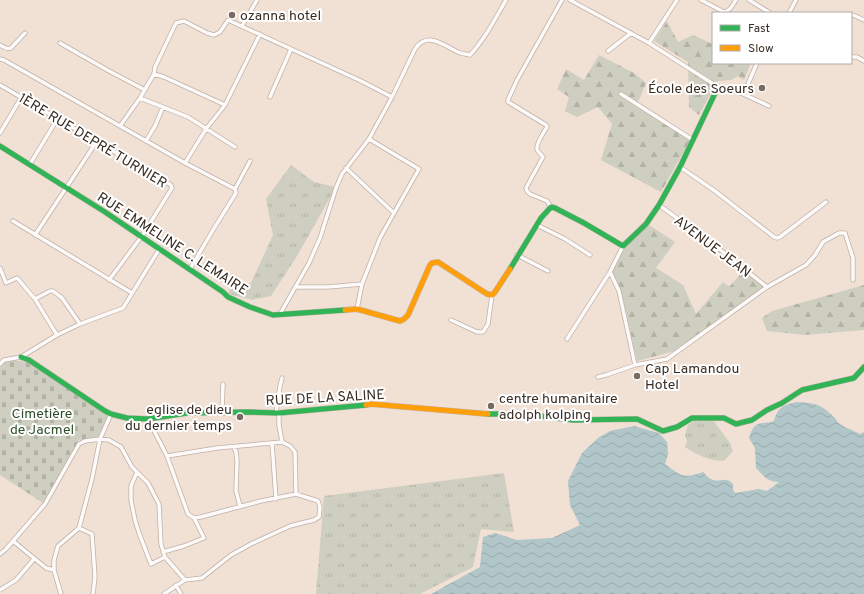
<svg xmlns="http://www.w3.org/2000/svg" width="864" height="594" font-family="Overpass,sans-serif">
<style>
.grass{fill:url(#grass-tufts)}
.forest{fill:url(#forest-firs)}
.cemetery{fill:url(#cemetery-stones)}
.water{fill:url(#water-waves)}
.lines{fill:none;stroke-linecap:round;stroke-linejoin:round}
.street-casing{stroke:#beb1a7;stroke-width:5}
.fast-casing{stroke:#beb1a7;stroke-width:6}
.slow-casing{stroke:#beb1a7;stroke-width:6}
.street{stroke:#fdfaf9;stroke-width:3.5}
.fast{stroke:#30b455;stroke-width:5}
.slow{stroke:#ff9f0a;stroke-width:5}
.poi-dot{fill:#796b61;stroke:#fff;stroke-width:1.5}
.labels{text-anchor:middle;stroke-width:4;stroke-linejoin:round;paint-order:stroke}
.poi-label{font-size:14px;fill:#382c23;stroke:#fff;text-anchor:start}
.street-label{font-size:14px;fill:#382c23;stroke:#fff}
.park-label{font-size:14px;fill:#2f4f29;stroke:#fff}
</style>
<defs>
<pattern id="grass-tufts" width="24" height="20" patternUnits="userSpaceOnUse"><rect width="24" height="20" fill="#cecfc0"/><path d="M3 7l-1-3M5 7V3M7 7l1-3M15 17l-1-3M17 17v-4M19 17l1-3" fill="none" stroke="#b2b2a5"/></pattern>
<pattern id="forest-firs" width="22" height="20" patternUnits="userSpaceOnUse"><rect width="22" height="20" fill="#cecfc0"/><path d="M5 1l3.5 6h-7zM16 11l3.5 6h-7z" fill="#b2b2a5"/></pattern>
<pattern id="cemetery-stones" width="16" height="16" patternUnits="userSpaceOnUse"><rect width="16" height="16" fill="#cecfc0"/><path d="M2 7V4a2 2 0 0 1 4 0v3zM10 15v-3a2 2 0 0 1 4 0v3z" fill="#b2b2a5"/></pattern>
<pattern id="water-waves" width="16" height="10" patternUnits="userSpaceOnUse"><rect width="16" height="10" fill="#b0c6c8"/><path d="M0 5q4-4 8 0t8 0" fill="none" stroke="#98aaac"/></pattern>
</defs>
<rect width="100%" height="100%" fill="#f1e0d4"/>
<path class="grass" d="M291 165 314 182 336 187 297 256 271 296 252 300 229 294V290L251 283 273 235 266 199Z
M697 419 713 420 730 443 733 451 724 461C708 460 699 456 685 447L687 441 685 435 688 425Z
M504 473 514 532 481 529 473 567 420 594H316L324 496Z"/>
<path class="forest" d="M667 21 678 42 693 35 710 43 713 42V63H751L744 80 738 76 731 80 718 81 699 115 689 107 688 62 654 41Z
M599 55 634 73 646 83 638 102 692 137 661 192 601 160 612 124 598 107 577 117 565 111 569 97 557 89 566 69 584 80Z
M649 225 675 242 656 268 683 285 696 314 723 282 729 287 744 270 765 287 675 351 637 361 621 290 612 272 627 244Z
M864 285V330L805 335 767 331 762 318 772 311Z"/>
<path class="cemetery" d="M11 360 28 362 108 416 98 437 79 440 43 503 0 475V368L4 362Z"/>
<path class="water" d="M797 402C814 403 821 404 834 417 836 419 837 422 840 424 844 427 854 431 860 434L864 432V594H431L480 567 483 537 495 533 517 540 552 538 580 525 570 505 568 481 582 453 598 438 610 431 634 426 659 433 667 442 668 454 665 464C681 476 683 479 703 472 705 474 708 478 711 479 720 484 724 475 733 484V490L735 493 759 489 767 491 779 482C767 482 764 476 756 468L755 448 749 438C752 429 754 423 764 423 769 422 770 423 774 421 778 407 783 405 797 402Z"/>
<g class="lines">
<defs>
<path id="street" d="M570 0 649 43 718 87 741 93 769 106
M701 0 724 12C730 12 733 4 736 0
M749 0 770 13
M789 13 796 0
M853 15 864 20
M242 26 257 0
M60 43 109 71 145 90
M649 43 677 0
M0 45C4 47 7 50 11 48L25 33
M608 51 631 33
M851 57H857L864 61
M0 59 4 60 185 163 235 189 236 193 213 230 190 269
M154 74 155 67 176 23 184 21 207 33 214 35 220 32 228 20 361 81 392 97
M0 85 171 185 172 188 142 236 109 280
M741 93 748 84 757 63
M621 94 693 140
M270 97 291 49
M140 98 188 117 235 147
M120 126 140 98 154 74 164 77 225 105
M0 133 21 98
M369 139 419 169 394 213
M146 141 155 126 163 107
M185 163 206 129 225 105 260 34
M30 164 58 118
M680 167 715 191 774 237 777 238 780 237 826 202
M235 189 250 161
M659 205 718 248 767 287
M551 207 547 201 530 194 527 191 526 188 543 157C541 154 537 151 537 149 536 145 544 131 547 127L546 125 510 103 508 102V100L517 80 562 0
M13 221 132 293
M537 225 565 239 590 255
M35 235 97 141
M623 246 610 272 619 291 635 365
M517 255 548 271
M0 268 6 283 17 278 18 279 35 299 57 335
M296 287H328L362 284 380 238 394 213 346 168
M35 299 50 291H53L62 298 80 324
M357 309 362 284
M280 314 309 263 320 238 336 188 342 174 369 139 392 97 415 49C428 30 444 46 460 53 463 54 467 54 470 55 485 39 495 19 506 0
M451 320 477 332H483L488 324 492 295
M567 339 610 272
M0 364 4 360 21 357 57 335 80 324 123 308 160 248
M598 377 606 375 635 365 667 359 767 287 806 265 815 255 823 242 839 233H845L853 258V280
M222 412 223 384
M276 413 280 386 282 378
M279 413V425L282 442
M272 443 276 499
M234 447 236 452 237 461 236 491 240 506
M167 456 217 448 282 442 290 446 295 452 296 494
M137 472 131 486V500L135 520 139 533 151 564 165 557
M79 528 92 534 95 577 93 594
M13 541 46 568 54 570
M163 552 184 546 204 538 194 518
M0 554 6 549 13 541 45 504 79 444 85 441 100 439 111 414
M176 585 181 594
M0 590 16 580 34 559
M61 594 54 570V560L58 546 79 528 92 479 100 439 109 440 121 447 132 467 148 483 159 504 161 544 165 557 185 580 202 578 231 555 251 544 290 526 314 520 319 517 320 507 318 501 296 494 261 501 201 517 194 518 188 514 167 456 148 419
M164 594 185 580"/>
<path id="fast" d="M0 146 105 212 223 292 228 297 250 307 273 315 345 310
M510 269 541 218 551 207 555 208 584 223 623 246 646 224 659 205 680 167 718 87
M21 357 29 360 105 411 111 414 127 418 148 419 187 413 249 412 279 413 366 405
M488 414H524L573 420 637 419 663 431 677 427 692 418H724L736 424 752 420 767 410 782 403 802 390 854 378 864 367"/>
<path id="slow" d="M345 310 357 309 400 321 404 319 408 315 430 265 432 263 438 262 487 294 492 295 495 292 510 269
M366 405 371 404 488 414"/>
</defs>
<use href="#street" class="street-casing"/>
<use href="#fast" class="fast-casing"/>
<use href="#slow" class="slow-casing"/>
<use href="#street" class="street"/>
<use href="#fast" class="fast"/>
<use href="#slow" class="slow"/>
</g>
<g class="poi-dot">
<circle cx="232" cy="15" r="4"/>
<circle cx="762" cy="88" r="4"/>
<circle cx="637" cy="376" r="4"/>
<circle cx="491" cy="406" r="4"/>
<circle cx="240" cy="417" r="4"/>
</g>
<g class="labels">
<g class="poi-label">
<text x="240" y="20">ozanna hotel</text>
<text x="754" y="93" text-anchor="end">École des Soeurs</text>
<text x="645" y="373">Cap Lamandou<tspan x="645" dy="16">Hotel</tspan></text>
<text x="499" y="403">centre humanitaire<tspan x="499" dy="16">adolph kolping</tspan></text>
<text x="232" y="414" text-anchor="end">eglise de dieu<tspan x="232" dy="16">du dernier temps</tspan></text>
</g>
<g class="street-label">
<text transform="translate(93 140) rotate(31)" y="5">1ÈRE RUE DEPRÉ TURNIER</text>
<text transform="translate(173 243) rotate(33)" y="5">RUE EMMELINE C. LEMAIRE</text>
<text transform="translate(713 246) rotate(37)" y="5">AVENUE JEAN</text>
<text transform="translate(325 397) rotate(-3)" y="5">RUE DE LA SALINE</text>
</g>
<g class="park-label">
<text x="42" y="418">Cimetière<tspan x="42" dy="16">de Jacmel</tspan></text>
</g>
</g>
<rect x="712" y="12" width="140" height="52" fill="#ffffff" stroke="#afaba7"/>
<rect x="720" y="25" width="20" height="6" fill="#30b455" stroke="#afaba7"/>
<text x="748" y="32" font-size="12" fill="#382c23">Fast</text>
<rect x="720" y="45" width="20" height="6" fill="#ff9f0a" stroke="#afaba7"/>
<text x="748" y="52" font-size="12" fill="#382c23">Slow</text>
</svg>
